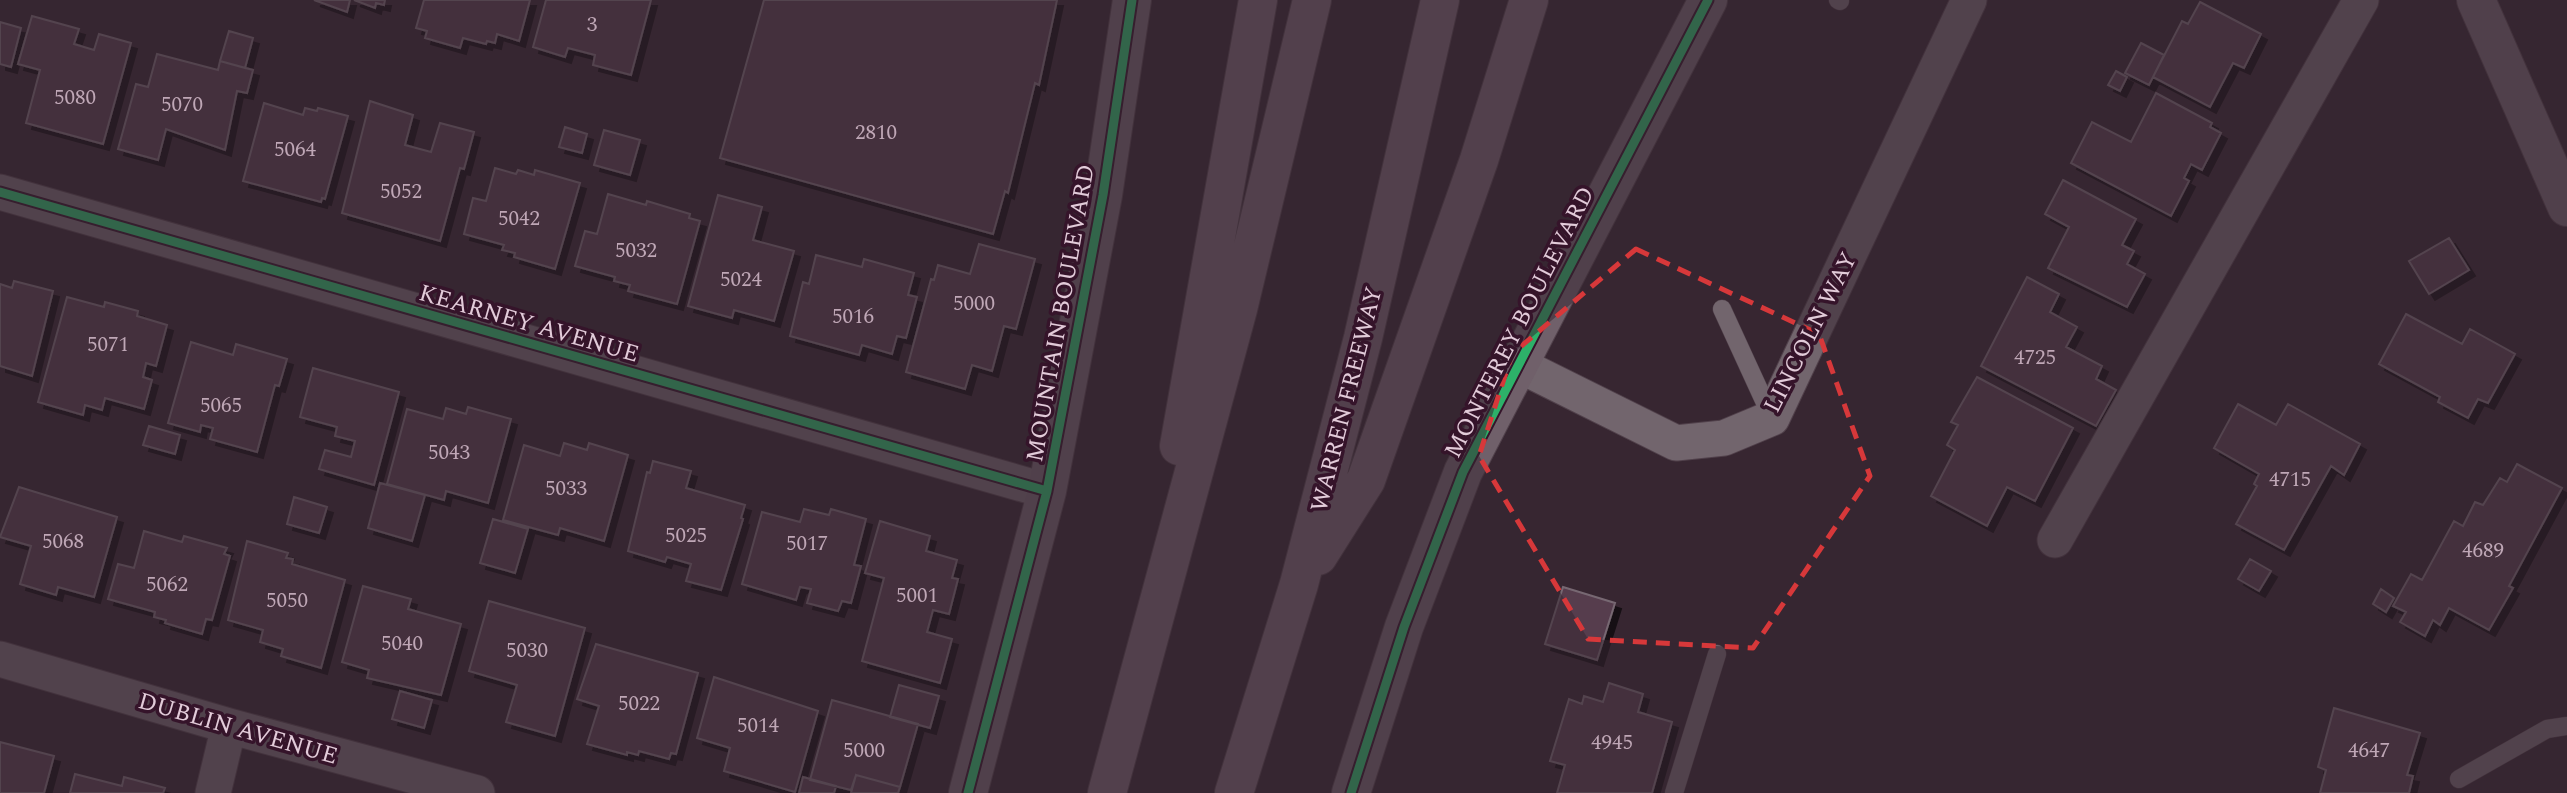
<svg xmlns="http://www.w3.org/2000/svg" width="2567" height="793" font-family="Spectral,serif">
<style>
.building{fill:#563c4e;stroke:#776872;stroke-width:2;filter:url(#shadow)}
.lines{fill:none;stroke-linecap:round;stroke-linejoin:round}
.lane-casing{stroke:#51414b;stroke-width:19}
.street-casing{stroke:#51414b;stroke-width:37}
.secondary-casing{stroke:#51414b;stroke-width:40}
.highway-casing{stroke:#51414b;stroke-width:40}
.lane{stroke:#72656d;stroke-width:18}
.street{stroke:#72656d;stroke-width:35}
.secondary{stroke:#70606a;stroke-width:38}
.highway{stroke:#74616d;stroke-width:38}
.cycleway-casing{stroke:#35142a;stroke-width:13}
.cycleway{stroke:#2db169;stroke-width:9}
.marked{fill:none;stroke:#d7383a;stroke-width:5;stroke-dasharray:14 9;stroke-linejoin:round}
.labels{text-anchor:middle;stroke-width:7;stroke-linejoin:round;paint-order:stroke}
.number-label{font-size:21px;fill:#bfa7b6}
.street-label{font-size:24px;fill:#e2cbd9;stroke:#35142a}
</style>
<defs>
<filter id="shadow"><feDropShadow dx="6" dy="6" stdDeviation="0" flood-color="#0009"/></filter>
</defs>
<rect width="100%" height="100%" fill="#372631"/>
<path class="building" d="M314 0H350L347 12Z
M354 0H385L384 5 376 3 375 8Z
M424 0H530L519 41 497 34 495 43 487 41 486 44 463 38 460 48 425 38 427 31 416 28Z
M546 0H651L631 75 593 65 595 55 568 48 565 57 533 47Z
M764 0H1057L1039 85 1035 83 1008 193 1005 191 993 234 720 158Z
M2200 2 2261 34 2244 68 2233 63 2210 107 2153 77 2182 21 2188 24Z
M32 16 79 29 74 44 94 50 99 34 131 43 103 144 26 123 40 70 18 64Z
M0 22 21 28 11 67 0 64Z
M229 31 253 38 245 68 220 61Z
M2141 43 2164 55 2149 85 2125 73Z
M157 54 218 70 220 61 253 70 247 93 237 91 225 150 166 129 158 160 118 149 136 84 148 87Z
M2116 71 2127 77 2120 91 2108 85Z
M2156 93 2212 123 2210 127 2221 133 2202 170 2191 164 2184 178 2189 181 2171 216 2071 163 2092 122 2131 142Z
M370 101 413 115 405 145 431 152 440 123 474 132 464 169 460 168 440 241 342 213Z
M264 103 303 115 305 108 317 111 318 108 348 116 325 199 322 198 321 202 243 181Z
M565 127 587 134 582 153 559 147Z
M604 130 640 140 630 175 594 165Z
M495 168 516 174 518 170 534 175 535 170 580 183 555 269 514 257 515 253 502 250 504 245 464 234 473 198 486 201Z
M2063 180 2136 219 2122 245 2134 251 2127 264 2145 274 2127 307 2048 268 2069 227 2045 214Z
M608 194 646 205 647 201 690 214 689 218 700 221 677 304 628 291 630 285 614 281 615 277 575 266 585 231 597 234Z
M718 195 762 207 753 240 794 251 774 321 734 310 732 318 688 306Z
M2449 238 2469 270 2429 294 2409 261Z
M979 244 1035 259 1016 329 1004 326 992 371 972 365 965 389 906 372 931 279 934 280 938 265 970 274Z
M816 255 862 267 864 259 914 273 908 295 917 297 906 338 897 336 892 354 862 345 859 355 790 336 803 282 809 284Z
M2027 277 2059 294 2050 312 2077 327 2066 347 2102 366 2096 379 2116 390 2096 426 1981 366Z
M14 281 53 291 32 376 0 366V284L12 288Z
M67 297 104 307 105 302 138 311 137 316 167 325 156 366 146 363 143 377 152 380 144 409 105 398 102 410 85 405 83 415 38 402Z
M2406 314 2462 344 2470 329 2515 354 2488 403 2478 399 2468 418 2438 402 2440 397 2379 364Z
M191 342 233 355 236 344 287 359 279 386 275 385 257 452 210 439 213 428 201 425 200 432 168 423Z
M313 368 399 392 374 485 319 469 325 450 351 457 355 441 335 436 337 427 300 417Z
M1977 377 2073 428 2035 501 2007 487 1987 526 1931 496 1955 450 1947 445 1958 425 1951 422Z
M2238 404 2276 425 2288 404 2360 444 2344 475 2331 466 2284 550 2236 524 2257 486 2254 484 2259 474 2214 448Z
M468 407 511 419 488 503 446 491 444 500 387 484 407 409 443 419 446 408 466 414Z
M149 426 180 435 175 454 143 445Z
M564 443 587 450 589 443 628 455 604 541 560 528 558 535 503 520 524 445 560 456Z
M653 461 691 471 686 488 745 505 741 518 743 519 721 590 686 581 691 564 667 557 665 562 628 551 647 472 650 473Z
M2517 464 2562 488 2509 586 2513 588 2489 630 2449 608 2440 625 2433 620 2425 636 2400 622 2406 612 2393 606 2411 574 2422 580 2454 521 2463 526 2475 502 2483 505 2500 478 2507 482Z
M380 483 425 495 412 541 368 528Z
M19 487 117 517 94 597 58 587 56 595 20 584 31 546 0 537Z
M294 497 327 507 319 533 287 524Z
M804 509 829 515 831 509 866 519 854 565 861 566 851 603 842 601 838 611 807 603 811 589 800 587 796 600 742 584 762 512 800 522Z
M493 519 528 529 515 573 480 563Z
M880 521 930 536 926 551 957 560 952 578 958 579 949 614 933 610 927 632 952 639 940 683 862 661 884 578 865 573Z
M144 531 182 542 184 536 227 548 224 554 230 556 212 620 206 619 202 634 165 623 166 620 154 617 155 612 108 599 118 564 134 568Z
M247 541 288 553 286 558 293 559 292 564 345 580 321 668 281 656 283 649 260 642 263 630 228 620Z
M2250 559 2271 571 2259 591 2238 579Z
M363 586 411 599 408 609 461 624 441 695 367 678 369 670 342 662Z
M1563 587 1615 603 1597 660 1545 644Z
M2381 589 2394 598 2386 612 2373 604Z
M489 601 585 628 555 736 506 722 517 685 469 671Z
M596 644 698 673 676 754 671 753 669 759 639 751 638 755 627 752V755L587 744 599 706 577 699Z
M714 677 818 711 795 792 724 771 730 748 697 738Z
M1609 683 1643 694 1638 712 1672 722 1652 793H1557L1565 765 1550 761 1569 699 1582 704 1584 696 1603 702Z
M899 685 939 696 930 728 890 717Z
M400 691 432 700 424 728 392 719Z
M832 700 918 724 900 787 856 775 851 790 810 780Z
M2334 708 2420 733 2407 775 2413 776 2409 793H2320L2326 770 2318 767Z
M0 742 54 756 44 793H0Z
M75 774 122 786 124 777 165 788 163 793H70Z
M856 775 900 787 898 793H851Z
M803 777 836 786 834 793H799Z"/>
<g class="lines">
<defs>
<path id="lane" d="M1838 0 1840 1
M1722 309 1772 418
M2459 779 2547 729 2567 726
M1674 793 1717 654"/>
<path id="street" d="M0 192 1047 491
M1519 365 1676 443 1724 438 1772 418 1969 0
M2055 540 2361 0
M0 659 229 726 477 793
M213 793 229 726"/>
<path id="secondary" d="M2476 0 2567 207
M968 793 1047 491 1103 195 1132 0
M1351 793 1404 627 1463 472 1708 0"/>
<path id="highway" d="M1179 446 1258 0
M1318 556 1366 480 1479 160 1529 0
M1107 793 1238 309 1312 0
M1234 793 1299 584 1363 338 1440 0"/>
</defs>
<use href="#lane" class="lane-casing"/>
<use href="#street" class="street-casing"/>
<use href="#secondary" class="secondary-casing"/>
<use href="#highway" class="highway-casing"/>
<use href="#lane" class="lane"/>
<use href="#street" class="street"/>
<use href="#secondary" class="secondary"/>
<use href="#highway" class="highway"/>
<defs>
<path id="cycleway" d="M0 192 1047 491
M968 793 1047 491 1103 195 1132 0
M1351 793 1404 627 1463 472 1708 0"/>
</defs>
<use href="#cycleway" class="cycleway-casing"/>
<use href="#cycleway" class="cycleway"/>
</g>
<path d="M0 0H2567V793H0ZM1636 249 1819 334 1870 476 1753 648 1588 639 1479 456 1512 354Z" fill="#372631" fill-opacity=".55" fill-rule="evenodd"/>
<path class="marked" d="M1636 249 1819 334 1870 476 1753 648 1588 639 1479 456 1512 354Z"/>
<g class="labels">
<g class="number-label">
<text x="592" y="31">3</text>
<text x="75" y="104">5080</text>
<text x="182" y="111">5070</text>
<text x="876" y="139">2810</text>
<text x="295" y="156">5064</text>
<text x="401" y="198">5052</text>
<text x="519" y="225">5042</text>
<text x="636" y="257">5032</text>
<text x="741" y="286">5024</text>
<text x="974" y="310">5000</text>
<text x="853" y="323">5016</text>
<text x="108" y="351">5071</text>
<text x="2035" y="364">4725</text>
<text x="221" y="412">5065</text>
<text x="449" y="459">5043</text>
<text x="2290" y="486">4715</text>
<text x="566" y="495">5033</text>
<text x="686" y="542">5025</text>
<text x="63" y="548">5068</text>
<text x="807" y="550">5017</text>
<text x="2483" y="557">4689</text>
<text x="167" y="591">5062</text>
<text x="917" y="602">5001</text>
<text x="287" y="607">5050</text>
<text x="402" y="650">5040</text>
<text x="527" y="657">5030</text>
<text x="639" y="710">5022</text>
<text x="758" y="732">5014</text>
<text x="1612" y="749">4945</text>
<text x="864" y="757">5000</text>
<text x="2369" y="757">4647</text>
</g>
<g class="street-label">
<text transform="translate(1060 313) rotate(-80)" y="8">MOUNTAIN BOULEVARD</text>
<text transform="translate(1519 322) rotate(-63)" y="8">MONTEREY BOULEVARD</text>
<text transform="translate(529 323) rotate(16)" y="8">KEARNEY AVENUE</text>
<text transform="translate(1810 332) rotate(-63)" y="8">LINCOLN WAY</text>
<text transform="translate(1346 399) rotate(-76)" y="8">WARREN FREEWAY</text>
<text transform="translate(238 728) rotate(16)" y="8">DUBLIN AVENUE</text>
</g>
</g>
</svg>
